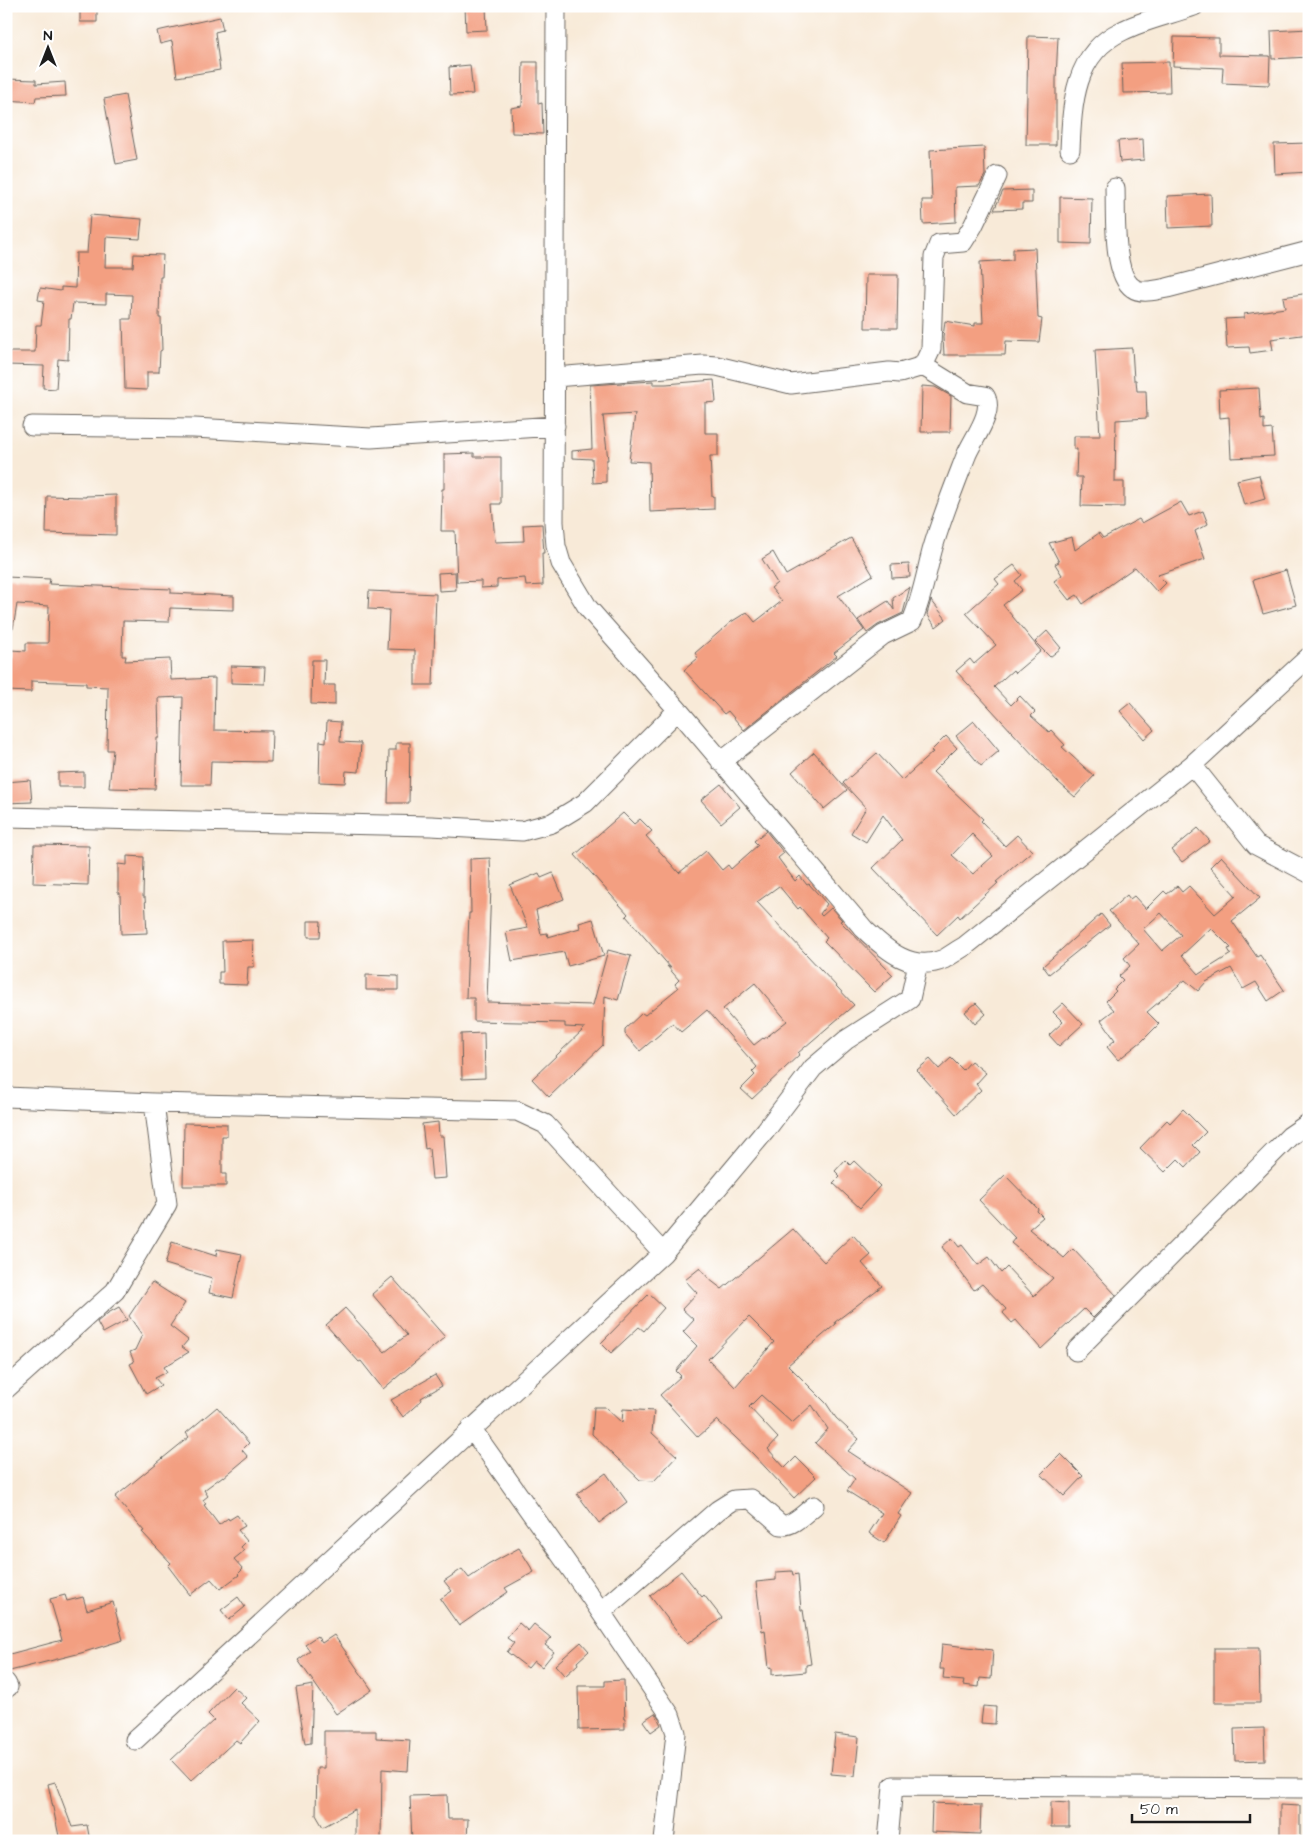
<svg xmlns="http://www.w3.org/2000/svg" width="1315" height="1847" font-family="'Architects Daughter',sans-serif">
<style>
.building{fill:#f39f81;fill-rule:evenodd}
.lines{fill:none;stroke-linecap:round;stroke-linejoin:round}
.minor-casing{stroke:#69645e;stroke-width:21}
.minor{stroke:#fff;stroke-width:19}
</style>
<rect width="100%" height="100%" fill="#fff"/>
<filter id="ink" filterUnits="userSpaceOnUse"><feTurbulence type="fractalNoise" baseFrequency=".02" numOctaves="2"/><feDisplacementMap in="SourceGraphic" scale="10" xChannelSelector="R" yChannelSelector="G"/><feConvolveMatrix kernelMatrix="1 2 1 2 8 2 1 2 1" color-interpolation-filters="sRGB"/></filter>
<filter id="wash" filterUnits="userSpaceOnUse"><feTurbulence type="fractalNoise" baseFrequency=".0096" numOctaves="4" result="noise"/><feDisplacementMap in="SourceGraphic" scale="20" xChannelSelector="R" yChannelSelector="G"/><feGaussianBlur stdDeviation="1.12" result="paint"/><feColorMatrix in="noise" values="0 0 0 0 0 0 0 0 0 0 0 0 0 0 0 0 0 1.4 0 .05"/><feComposite in="paint" operator="in"/></filter>
<g filter="url(#wash)">
<rect width="100%" height="100%" fill="#f8ead8"/>
<g id="blocks">
<path class="building" d="M80 6H97V22H80Z
M465 6H486L487 30 466 31Z
M220 17 223 30 215 32 220 70 177 77 172 41 160 44 157 31Z
M1309 29V57L1272 59 1271 31Z
M1028 36 1058 37 1056 79V145H1026Z
M1174 37 1219 38V55L1270 56 1269 85 1222 83 1223 68 1173 66Z
M523 62H538V104L542 103 543 134 512 133 511 108 522 106Z
M1169 62 1170 92 1123 93 1122 63Z
M470 65 473 94 450 95 449 67Z
M6 79 36 80V84L65 82 66 96 36 97 35 102 6 100Z
M125 95 137 160 116 164 104 99Z
M1143 139 1144 160 1120 162 1118 141Z
M1309 143V172L1275 174 1274 144Z
M984 147 985 175 979 186 955 187 956 222 923 224 922 200H932L930 150Z
M1032 190V203H1022V209L994 210 1003 191Z
M1211 194 1212 226 1168 228 1167 196Z
M1060 197 1092 198 1091 244 1060 243Z
M90 215 142 219 140 239 106 237 105 267H133L134 254 163 255 162 277H160L159 318H161L162 350 160 351 159 372H147V390L125 389 123 319H131L132 295 106 294V304L73 303 71 319H69L68 360 58 359 56 389 43 388 44 366 6 365V352H35L36 325H41L44 301 38 300 40 288 61 291V287L75 288 76 253H87Z
M1035 248 1038 318 1042 319 1039 342 1006 341 1005 355H944L943 337 945 321 975 326V323H983L980 262 1013 260V249Z
M866 275H898L897 328H865Z
M1309 293V334L1271 339 1273 350 1250 353 1249 347 1227 348 1225 319 1244 318V314L1285 308 1283 297Z
M1132 348 1134 380H1136L1137 391H1146L1147 418 1116 420 1115 482H1124V507L1081 506 1082 477H1076L1077 449H1074V436H1100L1095 350Z
M714 380 716 402 705 403V433H718V456H710L712 496H714V509L650 512 649 462 629 461 635 414 603 416 608 460H606V482L593 483 592 459 572 458V451L592 449 590 385 653 381V384H666Z
M922 386 935 387 951 396 950 432H921Z
M1259 388 1261 420 1264 419V430L1272 429 1274 456 1231 458 1229 417 1220 418 1219 390Z
M474 453V457H501V504H492L495 542 524 541 523 525 542 524 544 553H542L543 585 526 586 525 578 497 580V587L481 588V581L457 582 455 531H441L442 489H444V454Z
M1259 475 1265 499 1244 505 1237 480Z
M116 495V535L46 533 47 496 86 497V496Z
M1181 502 1189 516 1203 511 1208 524 1195 531 1205 559 1158 575 1166 583 1157 592 1135 567 1083 604 1077 595 1069 600 1054 581 1062 575 1055 564 1059 562 1049 543 1072 537 1075 550 1099 533 1103 538 1139 519 1142 523Z
M851 538 873 575 838 596 864 630 834 653 837 656 744 730 728 711 724 714 684 670 698 658 695 653 731 622 747 612 755 622 782 601 771 588 777 583 762 559 773 552 786 575Z
M909 564 910 577 892 578 891 565Z
M1014 565 1022 575 1015 581 1022 590 1003 605 1041 651 1015 673 1013 670 994 687 1011 705 1020 696 1035 712 1031 716 1049 732 1051 730 1065 745 1062 747 1094 776 1075 797 1058 782 956 671 970 659 974 664 996 645 966 613 999 584 995 579Z
M1286 570 1296 605 1263 614 1253 580Z
M455 572 456 590 439 591 438 573Z
M6 577 50 579 49 584 171 589V593L234 596V610L170 608 169 622 123 621 122 656H126L125 661 170 659 171 680 215 678 214 730 272 731 271 762 211 761 210 785H181L183 697 158 698 159 738H157L155 789 109 788 113 750H107L108 687 86 686V683L31 681V692L6 691V656L11 657V650L26 651V643H48L49 606 17 604 13 629 6 628Z
M910 587 903 613 878 625 867 633 858 620 888 601 894 610 893 598Z
M369 591 436 594 433 685H415V650L387 649 389 610 368 609Z
M931 600 946 619 936 627 927 614Z
M1047 631 1061 648 1050 657 1035 642Z
M312 660H325L324 685H335V705L311 704Z
M231 666 265 667 264 684 231 683Z
M1130 703 1154 730 1144 739 1120 711Z
M327 721 341 722 340 742 361 743 359 772 346 771 345 783 319 782 320 741 326 742Z
M974 721 999 751 981 766 956 736Z
M946 736 957 748 933 772 983 819 981 821 1005 846 1017 835 1032 851 996 882 998 883 960 918 958 915 937 935 873 868 902 840 883 815 866 842 851 833 866 808 843 783 877 753 902 780 933 752 931 751ZM972 834 993 856 973 874 952 855Z
M396 743H410L409 803H388L389 750H396Z
M814 752 847 790 824 809 792 772Z
M84 772V787H58V773Z
M30 780 32 802 6 803V782Z
M721 784 740 807 721 823 701 800Z
M623 813 634 824 640 819 652 831 646 836 679 873 706 851 722 870 728 865 731 869 758 845 754 841 766 831 784 853 778 858 795 881 800 876 807 885 809 884 827 904 820 914 822 916 831 908 842 920 840 921 893 975 874 992 824 941 827 938 800 907 798 909 779 886 757 902 854 1005 798 1053 800 1054 752 1099 741 1089 755 1075 752 1072 757 1067 707 1010 681 1032 673 1023 640 1051 625 1034V1029L642 1013 645 1015 678 988 675 984 679 980 667 966 671 968 626 916 628 914 575 855ZM755 983 787 1021 764 1039 763 1038 754 1045 723 1009Z
M1198 828 1210 841 1182 862 1172 850Z
M34 845 89 846 88 885 33 883Z
M127 856 144 857 143 897H145L147 933 121 934 120 893H118V864L127 865Z
M1221 856 1260 898 1232 921 1257 957 1260 955 1284 990 1268 1001 1256 982 1243 989 1231 968 1206 982 1198 991 1185 980 1147 1012 1159 1024 1142 1041 1118 1060 1107 1047 1115 1040 1101 1020 1114 1010 1106 1001 1116 991 1114 989 1123 980 1119 976 1130 966 1124 958 1139 944 1109 911 1127 895 1130 899 1134 896 1146 909 1164 891 1167 894 1177 886 1182 892 1189 886 1215 914 1236 896 1210 867ZM1161 913 1181 935 1162 951 1143 929ZM1211 928 1231 948 1228 949 1231 954 1199 974 1182 955Z
M490 858 491 885 487 1002 593 1005 608 950 631 956 618 1000 605 996 603 1045 549 1097 532 1079 585 1028 565 1027V1023L474 1021V998H466L469 913H471L470 859Z
M539 873 541 878 553 873 564 899 536 910 541 934 547 933 548 937 580 928 579 923 593 919 604 956 568 966 564 952 512 961 506 932 528 928 510 885Z
M1101 914 1110 925 1049 974 1043 966Z
M308 921H321L320 937H308Z
M253 940 254 967H248L247 985 219 984V972H223L222 941Z
M366 975 398 976V990H366Z
M976 1003 986 1014 975 1024 965 1012Z
M1063 1003 1083 1024 1059 1046 1049 1035 1063 1022 1053 1012Z
M484 1033 485 1078 462 1079 461 1034Z
M951 1058 963 1070 971 1061 986 1073 976 1084 981 1090 956 1114 917 1070 930 1059 939 1069Z
M1183 1109 1206 1132 1193 1145 1200 1152 1186 1167 1178 1159 1165 1172 1140 1148 1167 1120 1170 1123Z
M438 1122 439 1136H443L446 1178 432 1179 429 1148 425 1149 422 1124Z
M184 1123 227 1124V1136H222V1174H226V1186H183Z
M845 1160 850 1165 854 1161 880 1186 860 1208 833 1183 840 1176 835 1171Z
M1005 1175 1038 1209 1037 1211 1043 1217 1029 1229 1064 1258 1073 1249 1116 1295 1093 1318 1084 1309 1041 1349 1016 1320 1012 1323 1003 1313 1006 1309 982 1284 974 1290 942 1247 952 1238 959 1247 962 1245 978 1265 989 1257 1001 1273 1007 1267 1034 1296 1053 1278 1011 1243 1015 1238 979 1200Z
M793 1229 824 1262 853 1235 871 1255 862 1263 882 1286 835 1322 836 1324 788 1365 826 1403 836 1418 859 1439 848 1451 912 1493 898 1514 901 1516 884 1543 869 1533 882 1513 847 1491 855 1479 815 1443 828 1429 812 1405 792 1423 761 1395 749 1407 778 1438 768 1449 785 1468 796 1457 816 1477 794 1498 753 1454 717 1420 698 1437 660 1395 681 1376 676 1371 697 1346 683 1332 694 1320 682 1309 697 1293 685 1280 700 1268 709 1279 722 1289ZM749 1317 774 1342 735 1387 708 1359Z
M172 1242 216 1256 217 1249 242 1254 233 1298 209 1293 212 1278 165 1264Z
M392 1277 445 1337 383 1389 361 1361 359 1362 326 1325 345 1308 385 1352 407 1335 372 1294Z
M152 1282 185 1303 170 1326 188 1340 182 1347 189 1352 164 1367 167 1372 155 1378 161 1385 146 1394 130 1364 134 1362 130 1352 135 1350 142 1335 129 1316Z
M649 1294 664 1308 644 1331 639 1327 611 1353 601 1343Z
M119 1307 127 1320 103 1333 97 1322 108 1313Z
M435 1375 442 1386 421 1398 422 1400 403 1417 391 1400Z
M217 1407 249 1443 242 1450 248 1457 224 1477 223 1476 204 1490 208 1496 203 1500 206 1504 204 1505 219 1525 228 1518 229 1520 237 1515 245 1526 238 1530 247 1541 241 1547 244 1551 234 1559 243 1569 238 1574 239 1575 220 1589 211 1579 190 1595 168 1566 171 1563 142 1532 144 1531 115 1497 189 1437 186 1433Z
M594 1407H605L622 1423 623 1409 654 1411 652 1433 677 1456 654 1481 640 1480 592 1434Z
M1061 1454 1083 1476 1064 1496 1041 1474Z
M606 1473 627 1502 599 1523 577 1494Z
M519 1548 534 1572 505 1588 508 1592 459 1626 440 1599 452 1591 444 1581 462 1569 469 1578 488 1565Z
M681 1571 702 1597 704 1595 722 1618 687 1644 650 1596Z
M792 1571 793 1575 798 1574 801 1610H803L811 1664 806 1665V1672L772 1675V1667L769 1668 765 1630 762 1631 756 1582 776 1580V1572Z
M65 1595 67 1601 83 1597 87 1610 113 1602 123 1640 81 1653 6 1672V1655L62 1640 50 1599Z
M238 1597 245 1607 229 1620 221 1610Z
M519 1623 528 1631 534 1624 551 1638 545 1645 554 1652 542 1667 534 1661 528 1668 507 1652 514 1643 507 1638Z
M334 1635 372 1690 336 1714 298 1660 310 1651 305 1644 317 1636 322 1643Z
M581 1642 589 1651 577 1662 578 1664 565 1676 555 1665Z
M942 1644 993 1650 991 1679 980 1678 979 1687 963 1685 964 1681 943 1679 944 1669H940Z
M1214 1648H1259L1260 1703H1214Z
M624 1680 625 1729 579 1730 578 1686H605V1681Z
M313 1685 311 1743 305 1744 296 1688Z
M234 1687 246 1698 241 1703 260 1721 240 1743 236 1740 191 1781 171 1760 214 1720 208 1714Z
M983 1706 996 1707 995 1724 981 1723Z
M655 1713 661 1725 651 1732 643 1721Z
M1264 1728 1265 1760 1235 1761 1234 1729Z
M324 1731H376V1738L410 1740 408 1771 382 1769 381 1841H355V1809L323 1827 316 1815 317 1768H324Z
M835 1734 859 1737 855 1776 831 1774Z
M55 1782 72 1827 87 1825 90 1841H60L48 1784Z
M447 1795 448 1819H468L467 1841H412L410 1796Z
M1051 1802 1069 1803V1827H1051Z
M932 1803 981 1805 980 1834 931 1832Z
M1280 1805 1300 1806V1841H1280Z"/>
</g>
</g>
<g filter="url(#ink)">
<use href="#blocks" fill-opacity="0" stroke="#69645e" stroke-width="1"/>
<g class="lines">
<defs>
<path id="minor" d="M556 6 554 522 556 546 561 563 588 608 678 710 864 929C886 950 912 973 944 959 951 955 958 950 965 946L1192 765 1309 657
M1070 150C1072 104 1074 53 1122 31 1143 20 1172 14 1194 6
M1115 188C1116 212 1112 274 1133 288 1141 294 1157 290 1167 288L1309 251
M555 377 703 365 717 366 791 384 889 372 900 373 923 366 931 349 934 257 939 244 963 242 973 226 997 176
M32 426 194 428 371 438 555 426
M721 762 883 635 912 621C922 598 926 574 932 551 941 519 954 487 966 456 972 440 995 412 985 396L967 393 923 366
M1192 765 1256 845 1309 873
M6 817 431 826 522 831 552 823 585 803 678 710
M6 1097 154 1103 517 1111 545 1124 663 1253
M1076 1351 1290 1136 1309 1123
M6 1389 115 1291 167 1204 154 1103
M471 1428 590 1596 670 1715 676 1733 664 1841
M601 1612 718 1510 734 1500 751 1499 781 1525C792 1527 805 1513 814 1506
M6 1683 8 1687
M135 1740 663 1253 766 1130 813 1068 846 1040 910 999 918 963
M888 1841 893 1786 1309 1788"/>
</defs>
<use href="#minor" class="minor-casing"/>
<use href="#minor" class="minor"/>
</g>
</g>
<rect width="1315" height="1847" fill="none" stroke="#fff" stroke-width="25"/>
<g transform="translate(48 48)" stroke="#ffffff" stroke-width="4" paint-order="stroke">
<path d="M0-4L9 19L0 12L-9 19Z" fill="#1c1c1c"/>
<text y="-8" font-size="14" font-weight="bold" text-anchor="middle" fill="#1c1c1c">N</text>
</g>
<path d="M1132 1814v8h118v-8" fill="none" stroke="#1c1c1c" stroke-width="2.5"/>
<text x="1140" y="1814" font-size="15" fill="#1c1c1c" stroke="#ffffff" stroke-width="4" paint-order="stroke">50 m</text>
</svg>
